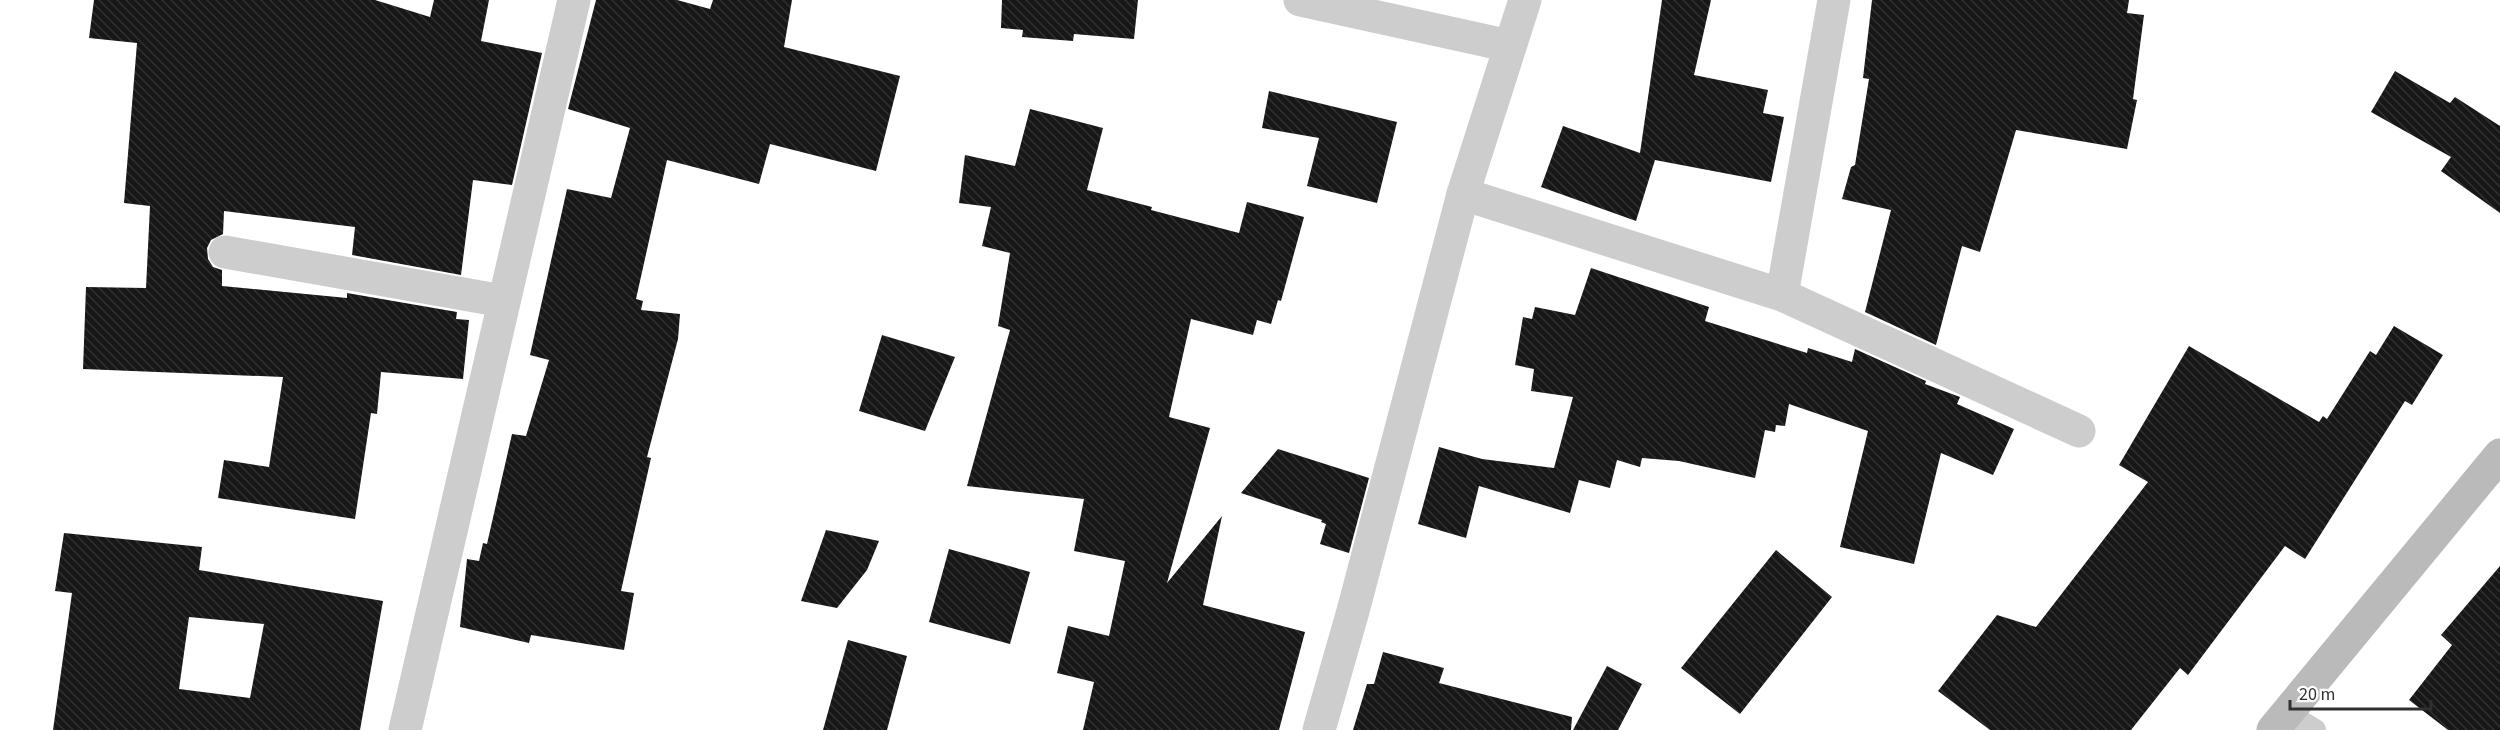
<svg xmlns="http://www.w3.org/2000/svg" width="2500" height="730" font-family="'Source Sans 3',sans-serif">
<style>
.building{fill:url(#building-back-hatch);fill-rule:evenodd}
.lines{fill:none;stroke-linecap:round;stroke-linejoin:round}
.service{stroke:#cdcdcd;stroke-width:22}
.minor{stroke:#cdcdcd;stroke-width:33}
.tertiary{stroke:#cdcdcd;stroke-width:33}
.secondary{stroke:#bababa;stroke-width:33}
</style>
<defs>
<pattern id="building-back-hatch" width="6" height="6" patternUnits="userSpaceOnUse" patternTransform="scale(1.5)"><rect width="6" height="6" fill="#171717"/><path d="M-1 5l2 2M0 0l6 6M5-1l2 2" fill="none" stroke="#303030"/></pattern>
</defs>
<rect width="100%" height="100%" fill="#fff"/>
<path class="building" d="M94 0H375L430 17 434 0H489L481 41 542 53 512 185 473 180 461 275 352 255 355 227 224 211 223 234 211 240 207 248 208 259 213 267 222 270V286L347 298V293L457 312 456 319 469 320 463 379 381 372 377 414 371 413 355 519 218 498 224 460 269 467 283 377 83 369 86 287 146 288 150 206 124 203 137 43 89 38Z
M596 0H677L710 9 713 0H792L784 47 900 76 876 171 770 144 759 184 667 160 636 299 643 301 641 310 680 314 678 339 647 457 651 458 621 591 634 593 624 650 531 635 529 643 460 627 467 559 479 561 483 543 487 544 512 434 526 436 549 360 530 355 567 189 611 198 630 128 568 109Z
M1002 0H1138L1134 39 1074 34 1073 41 1022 37 1023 30 1001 28Z
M1662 0H1711L1694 75 1768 90 1763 113 1784 117 1771 182 1655 160 1636 221 1541 187 1563 126 1640 153Z
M1872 0H2129L2127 13 2144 15 2133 99 2137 100 2127 149 2016 130 1980 252 1962 246 1936 345 1865 312 1891 210 1842 199 1851 167 1855 165 1869 79 1863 78Z
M2395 71 2450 103 2455 97 2500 126V213L2441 171 2451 157 2371 112Z
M1269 91 1397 122 1377 203 1307 186 1319 138 1262 128Z
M1030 109 1103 128 1087 190 1152 207 1151 210 1239 233 1247 202 1304 217 1281 301 1278 300 1271 324 1257 320 1253 335 1191 319 1169 417 1210 428 1167 583 1222 516 1203 605 1305 632 1279 730H1083L1094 682 1057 673 1068 626 1109 636 1125 561 1074 551 1084 499 967 486 1010 330 998 326 1010 253 982 246 991 207 959 203 965 155 1015 166Z
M1591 268 1709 307 1705 321 1807 353 1808 348 1852 362 1855 349 1926 381 1925 384 1960 397 1957 404 2014 429 1993 475 1941 453 1914 564 1840 547 1868 431 1789 404 1785 426 1776 425 1775 432 1765 430 1755 478 1679 461 1642 458 1640 467 1617 460 1610 488 1579 480 1570 513 1479 486 1466 538 1418 524 1439 447 1482 459 1554 468 1573 397 1531 391 1534 369 1515 365 1523 317 1532 319 1535 307 1575 315Z
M2394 326 2443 355 2412 405 2405 401 2305 559 2285 546 2188 675 2180 668 2131 730H1990L1938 691 1997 615 2036 627 2148 482 2119 465 2189 346 2319 422 2323 416 2327 419 2370 351 2376 355Z
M882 335 955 357 925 431 859 411Z
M1278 449 1369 478 1349 553 1320 544 1326 524 1321 522 1322 520 1241 493Z
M826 530 879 541 867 570 837 608 801 601Z
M64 533 202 547 199 570 383 601 360 730H53L72 593 55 591ZM189 617 264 624 250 698 179 689Z
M949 549 1030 572 1010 644 929 622Z
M1776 550 1832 597 1740 714 1681 668Z
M2500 566V730H2448L2409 700 2452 645 2441 635Z
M848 640 907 656 887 730H823Z
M1383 652 1444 668 1439 683 1572 717 1571 730H1353L1367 684H1374Z
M1607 666 1642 684 1618 730H1573Z"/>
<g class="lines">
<path class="service" d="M2287 713 2315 730"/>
<path class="minor" d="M1300 0 1510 46
M1463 194 1782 295 2079 431
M225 252 503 301
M1782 295 1834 0
M405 730 574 0"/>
<path class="tertiary" d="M1319 730 1353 611 1463 194 1525 0"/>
<path class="secondary" d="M2273 730 2500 455"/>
</g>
<path d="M2290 700v9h141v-9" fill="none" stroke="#303030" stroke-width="3"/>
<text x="2299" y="700" font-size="18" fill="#303030" stroke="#ffffff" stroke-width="4.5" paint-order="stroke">20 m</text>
</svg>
